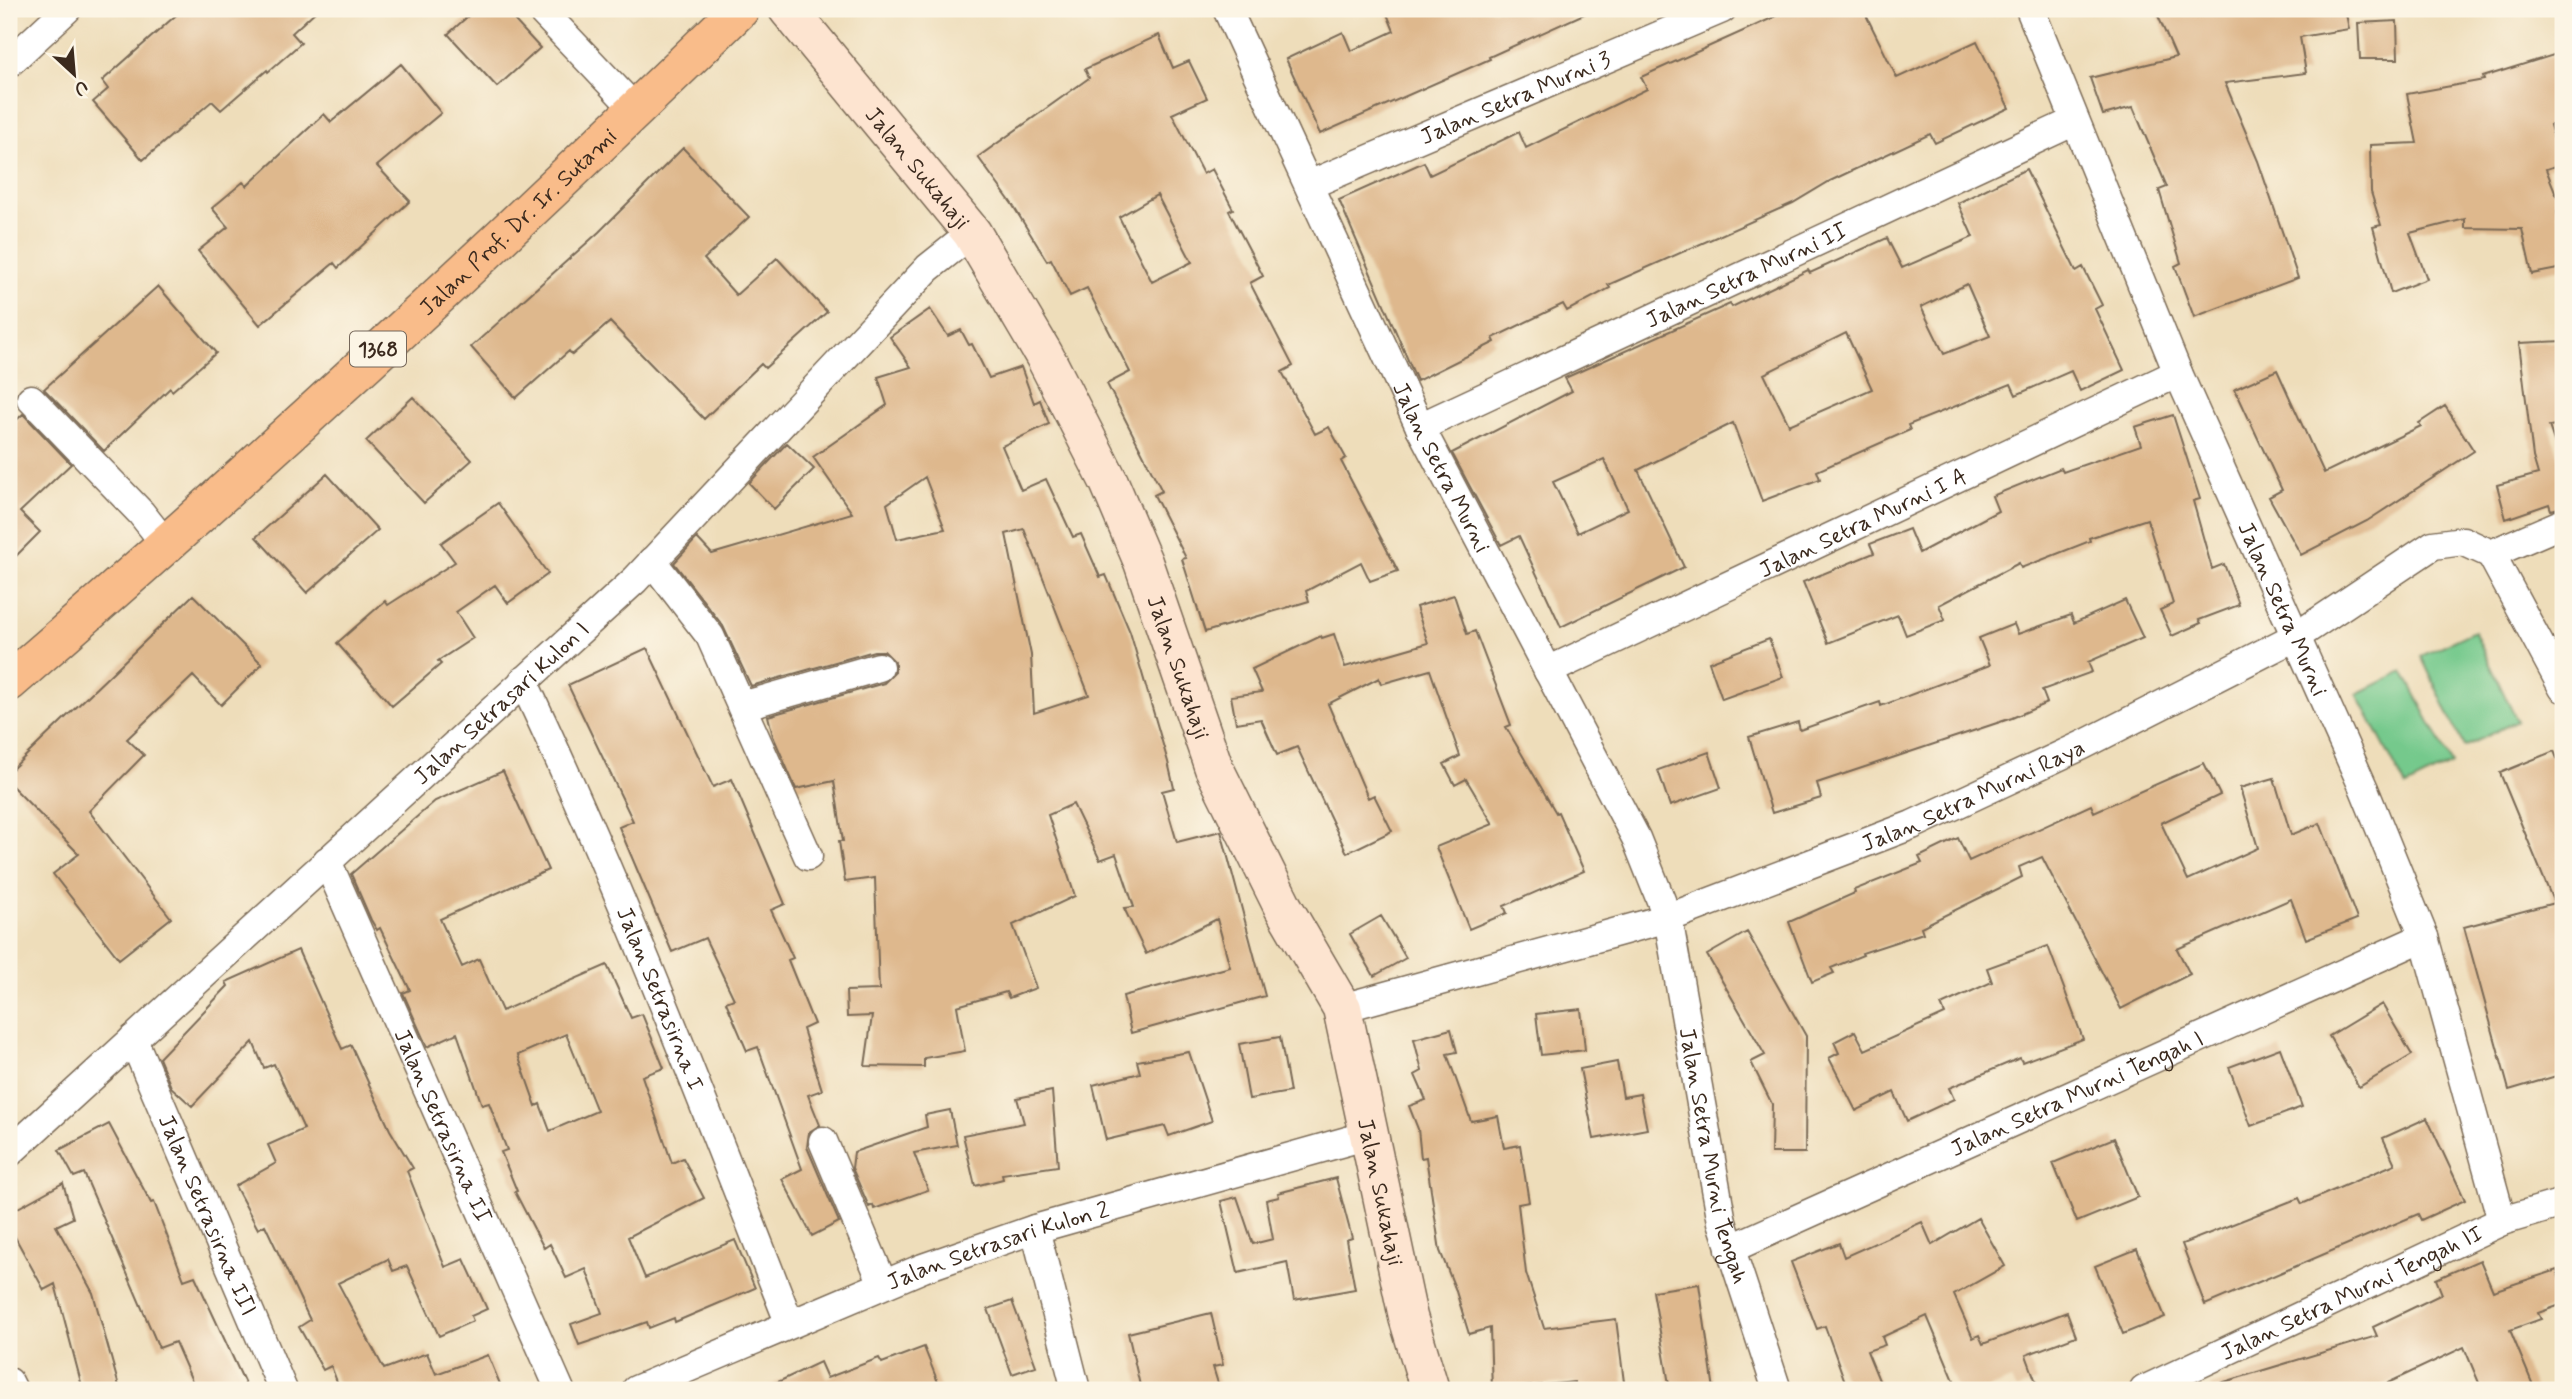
<svg xmlns="http://www.w3.org/2000/svg" width="2572" height="1399" font-family="Mynerve,sans-serif">
<style>
.green{fill:#75c98c;stroke:#587a55;stroke-width:2}
.building{fill:#deb88d;fill-rule:evenodd}
.lines{fill:none;stroke-linecap:round;stroke-linejoin:round}
.street-casing{stroke:#7a6955;stroke-width:31}
.secondary-casing{stroke:#7a6955;stroke-width:41}
.primary-casing{stroke:#7a6955;stroke-width:41}
.street{stroke:#fff;stroke-width:28}
.secondary{stroke:#fde4d0;stroke-width:38}
.primary{stroke:#f9bc8a;stroke-width:38}
.labels{text-anchor:middle;stroke-width:5;stroke-linejoin:round;paint-order:stroke}
.shield{fill:#fcf5e5;stroke:#75675a;stroke-width:2}
.shield-label{font-size:21px;font-weight:bold;fill:#3b2a1e}
.street-label{font-size:23px;fill:#3b2a1e;stroke:#fcf5e5}
</style>
<rect width="100%" height="100%" fill="#fcf5e5"/>
<filter id="ink" filterUnits="userSpaceOnUse"><feTurbulence type="fractalNoise" baseFrequency=".0143" numOctaves="2"/><feDisplacementMap in="SourceGraphic" scale="14" xChannelSelector="R" yChannelSelector="G"/><feConvolveMatrix kernelMatrix="1 2 1 2 8 2 1 2 1" color-interpolation-filters="sRGB"/></filter>
<filter id="wash" filterUnits="userSpaceOnUse"><feTurbulence type="fractalNoise" baseFrequency=".00686" numOctaves="4" result="noise"/><feDisplacementMap in="SourceGraphic" scale="28" xChannelSelector="R" yChannelSelector="G"/><feGaussianBlur stdDeviation="1.57" result="paint"/><feColorMatrix in="noise" values="0 0 0 0 0 0 0 0 0 0 0 0 0 0 0 0 0 1.4 0 .05"/><feComposite in="paint" operator="in"/></filter>
<g filter="url(#wash)">
<rect width="100%" height="100%" fill="#eeddba"/>
<path class="green" d="M2474 631 2517 721 2464 747 2421 656Z
M2403 671 2452 764 2406 787 2357 694Z"/>
<g id="blocks">
<path class="building" d="M183 9H318L292 33 301 43 268 72 267 70 221 110 212 101 143 160 93 102 108 89 102 81Z
M476 9H504L540 48 497 87 448 34Z
M1385 9H1595L1489 57 1490 59 1320 134 1286 59 1343 32 1351 51 1394 31Z
M1792 9H1863L1897 78 1977 41 2009 108 1935 143 1930 134 1830 181 1793 203 1608 285 1610 288 1567 311 1563 304 1493 338 1495 342 1417 381 1339 200 1424 162 1430 175 1519 132 1526 148 1647 89 1641 77Z
M2155 9H2345L2349 29 2300 37 2306 73 2225 83 2258 161 2298 278 2194 317 2175 266 2181 263 2159 190 2167 187 2133 107 2103 115 2090 78 2176 57Z
M2397 21 2398 59H2360L2358 23Z
M1159 35 1173 68 1189 61 1207 98 1172 114 1203 174 1212 169 1233 209 1229 211 1263 276 1250 283 1293 366 1282 372 1315 434 1329 427 1346 458 1341 461 1398 571 1370 581 1361 562 1306 591 1309 601 1205 632 1182 559 1186 558 1154 495 1162 491 1107 384 1130 372 1087 288 1070 296 1051 259 1047 261 1012 204 978 157 1089 78 1085 69ZM1157 195 1192 262 1152 282 1119 217Z
M2563 52V123L2550 125 2561 164 2546 169 2562 209 2557 211 2563 242V268L2532 274 2522 229 2465 228V219L2410 233 2427 279 2391 293 2373 227 2381 225 2371 192 2370 145 2417 143 2407 94 2484 80 2483 77Z
M401 64 441 113 377 166 410 201 338 268 334 263 260 325 198 251 228 227 212 208 243 182 247 186 324 114 331 122Z
M683 148 749 217 704 259 736 295 777 258 827 312 765 368 761 364 704 419 610 322 572 355 569 351 516 398 471 347 599 232Z
M2026 169 2076 271 2083 267 2102 305 2095 309 2124 370 2080 391 2071 371 2016 395 2011 384 1908 425 1910 430 1817 471 1820 479 1762 501 1733 423 1638 470 1684 567 1561 627 1519 536 1501 545 1452 453 1572 391 1565 378 1730 304 1732 307 1808 270 1810 273 1887 238 1902 268 1973 237 1958 203ZM1967 284 1990 336 1944 354 1921 307ZM1846 333 1872 389 1789 425 1764 374ZM1604 459 1628 509 1578 533 1553 482Z
M158 286 216 353 172 391 170 388 104 451 44 389Z
M930 309 948 336 961 330 969 345 972 344 989 378 1021 367 1034 403 1040 400 1049 424 1002 446 1021 490 1046 479 1073 537 1081 534 1100 577 1106 575 1130 632 1168 762 1174 788 1162 791 1177 842 1221 831 1265 996 1131 1033 1123 996 1230 967 1217 919 1146 954 1124 908 1134 907 1116 854 1100 860 1073 804 1048 815 1075 896 1013 925 1036 988 1009 998 1006 992 957 1006 965 1051 924 1058V1067L865 1066 872 1016 847 1017 846 991 879 990 875 878 845 882 839 841H843L834 781 796 789 773 736 768 716 884 683 895 672V662L884 651H874L751 686 723 626 674 563 697 538 712 554 852 513 813 457 887 405 878 377 911 367 890 337ZM925 477 945 529 897 539 887 504ZM1024 529 1089 695 1034 713 1031 655 1006 534Z
M2563 341V424L2549 426 2563 468V507L2551 510 2549 504 2506 519 2497 485 2538 474 2533 457 2519 343Z
M2277 370 2324 473 2421 426 2419 423 2445 406 2474 451 2367 521 2301 555 2269 497 2282 490 2235 389Z
M413 397 472 460 424 503 366 441Z
M23 414 71 464 20 512 40 532 9 563V427Z
M2173 415 2200 499 2193 501 2212 569 2224 564 2239 605 2199 620 2201 623 2172 636 2160 610 2173 604 2147 519 2089 538 2090 541 2021 568 2019 563 1939 605 1945 620 1906 635 1898 615 1828 643 1803 582 1874 553 1870 544 1909 529 1919 553 1998 511 1992 496 2061 468 2063 472 2141 445 2135 427Z
M787 443 814 469 774 509 749 483Z
M327 474 378 530 307 593 256 537Z
M498 503 548 574 508 603 495 585 456 612 473 638 438 661 441 664 392 706 337 643 385 601 388 605 455 562 441 543Z
M193 595 262 664 221 705 193 676 127 739 144 755 89 811 171 918 119 959 53 874 79 854 9 783V772Z
M1454 595 1467 634 1475 631 1511 725 1506 727 1556 813 1558 812 1584 871 1504 906 1507 913 1469 929 1436 847 1493 824 1466 779 1455 785 1444 764 1460 756 1430 670 1381 684 1379 678 1328 704 1368 798 1374 795 1392 831 1347 853 1297 747 1277 755 1261 719 1236 723 1231 696 1262 692 1252 669 1321 636 1322 638 1334 634 1345 667 1428 643 1416 607Z
M2125 600 2143 638 2088 662 2092 672 2042 690 2047 703 2012 718 1817 783 1821 798 1772 813 1749 737 1798 722 1800 730 1880 702 1881 706 1990 665 1979 638 2014 624 2018 634 2071 615 2074 623Z
M1769 639 1783 677 1722 699 1709 662Z
M647 648 713 787 732 779 785 904 771 910 793 958 788 960 814 1024 803 1029 822 1090 808 1095 820 1125 809 1132 807 1147 839 1222 812 1236 782 1179 802 1169 758 1047 747 1051 726 1002 734 999 705 938 672 952 619 827 633 821 568 685Z
M2554 751 2563 773V1074L2509 1090 2464 927 2554 903 2500 773Z
M1709 752 1721 788 1670 806 1658 770Z
M2204 763 2220 795 2161 823 2188 880 2258 848 2240 788 2274 778 2291 835 2320 823 2357 919 2306 939 2291 899 2177 949 2190 974 2121 1009 2042 857 2019 867 2022 877 1921 927 1923 933 1862 953 1863 955 1831 968 1834 973 1812 982 1789 922 1855 893 1854 890 1922 863 1919 857 1958 838 1969 861 2091 805 2094 812Z
M503 771 548 870 440 919 462 967 479 959 502 1011 607 965 631 1018 642 1014 664 1068 642 1076 672 1163 683 1158 704 1198 628 1237 645 1278 735 1240 755 1288 675 1322 674 1318 649 1328 647 1322 579 1345 571 1324 602 1313 586 1269 566 1278 550 1244 544 1248 515 1192 517 1191 501 1152 507 1150 489 1103 482 1105 457 1033 427 1047 403 993 410 990 380 928 377 930 371 920 351 874 435 801ZM566 1034 597 1111 550 1131 540 1104 536 1106 518 1055Z
M1381 916 1406 958 1374 976 1350 934Z
M1747 932 1806 1036 1805 1153H1771L1772 1104 1751 1062 1765 1055 1707 955Z
M2048 946 2083 1039 2022 1062 2020 1058 1949 1088 1954 1099 1907 1121 1894 1092 1856 1111 1829 1058 1839 1053 1834 1042 1855 1031 1865 1050 1945 1014 1941 1005 1992 982 1987 968Z
M298 950 342 1049 351 1045 390 1130 413 1168 407 1171 445 1267 464 1259 487 1309 471 1316 473 1321 439 1336 407 1266 393 1271 388 1259 338 1283 384 1369 427 1353 436 1374 488 1355 500 1384 485 1390H336L339 1387 331 1366 323 1370 299 1327 310 1320 265 1225 258 1229 235 1186 276 1163 268 1145 304 1129 274 1064 264 1068 253 1042 192 1106 171 1087 159 1058 228 986 226 982Z
M2382 1004 2412 1055 2359 1087 2329 1036Z
M1581 1009 1585 1050 1541 1055 1536 1014Z
M1451 1029 1457 1052 1447 1054 1471 1121 1498 1116 1504 1148 1520 1145 1529 1202 1518 1204 1526 1273 1544 1328 1616 1319 1625 1390H1575L1574 1382 1492 1390 1490 1328 1469 1334 1455 1288 1440 1251 1426 1157 1421 1158 1418 1129 1409 1106 1426 1100 1415 1075 1422 1071 1414 1039Z
M1280 1037 1290 1092 1249 1099 1239 1044Z
M2280 1048 2302 1107 2251 1126 2229 1067Z
M1189 1052 1212 1121 1169 1136 1165 1126 1106 1140 1093 1085 1140 1073 1137 1061Z
M1617 1062 1623 1097 1640 1094 1647 1129 1594 1139 1580 1069Z
M1052 1091 1058 1166 1002 1174 1003 1179 975 1186 963 1135 1024 1123 1017 1098Z
M950 1110 957 1145 914 1153 928 1190 874 1209 873 1205 869 1207 852 1168 854 1152 927 1127 925 1115Z
M2427 1118 2465 1200 2421 1220 2418 1214 2205 1305 2182 1244 2299 1198 2302 1204 2395 1164 2383 1138Z
M109 1124 151 1203 154 1202 184 1280 195 1276 248 1390H196L175 1342 159 1348 84 1173 74 1177 59 1150Z
M2114 1138 2138 1197 2077 1222 2053 1163Z
M1336 1178 1352 1238 1346 1240 1355 1289 1294 1300 1287 1262 1238 1273 1221 1201 1237 1197 1253 1244 1273 1239 1266 1200 1279 1197 1278 1193Z
M63 1183 73 1218 56 1226 93 1293 120 1390H83L55 1284 44 1290 9 1226V1213Z
M1978 1218 2005 1266 1954 1295 1973 1338 1979 1335 1983 1344 2067 1312 2076 1336 2026 1355 2036 1382 2016 1390 2011 1380 1986 1390H1958L1927 1316 1882 1337 1885 1345 1867 1351 1883 1390H1848L1825 1326 1817 1329 1791 1262 1839 1243 1844 1257 1922 1222 1932 1245Z
M2137 1249 2165 1317 2123 1334 2095 1266Z
M2480 1260 2493 1291 2557 1270 2563 1290V1304L2538 1313 2541 1319 2510 1330 2535 1390H2482L2464 1347 2373 1390H2212L2211 1386 2377 1336 2373 1327 2442 1294 2436 1279Z
M1699 1284 1714 1390H1670L1653 1291Z
M1012 1301 1036 1366 1012 1374 988 1309Z
M1211 1313 1223 1365 1213 1367 1220 1390H1141L1128 1333Z
M924 1347 941 1390H761L820 1362 827 1378 879 1358 882 1363Z"/>
</g>
</g>
<g filter="url(#ink)">
<use href="#blocks" fill-opacity="0" stroke="#7a6955" stroke-width="2"/>
<g class="lines">
<defs>
<g id="street">
<path d="M540 9 636 110"/>
<path id="s1" d="M1227 9 1420 427 1636 838 1668 918 1722 1222 1777 1390"/>
<path id="s2" d="M2030 9 2178 373 2364 789 2424 937 2502 1221"/>
<path d="M9 63 67 9"/>
<path id="s3" d="M1309 185 1722 9"/>
<path d="M31 399 141 513 167 546"/>
<path id="s4" d="M1420 427 2075 121"/>
<path d="M2491 554 2563 688"/>
<path d="M652 561 710 636 808 856"/>
<path id="s5" d="M1548 671 2178 373"/>
<path id="s6" d="M523 681C622 890 705 1107 789 1322"/>
<path d="M742 706 879 667"/>
<path id="s7" d="M327 861 560 1390"/>
<path id="s8" d="M1342 1008 1668 918 1912 825 2083 745 2297 636 2433 545 2463 541 2491 554 2563 523"/>
<path id="s9" d="M133 1039 283 1390"/>
<path d="M823 1141 883 1284"/>
<path id="s10" d="M9 1153 635 580 928 268 972 233"/>
<path d="M1035 1229 1076 1390"/>
<path id="s11" d="M1730 1249 2424 937"/>
<path d="M9 1382 13 1390"/>
<path id="s12" d="M636 1390 923 1268 1035 1229 1372 1134"/>
<path id="s13" d="M2144 1390 2502 1221 2563 1203"/>
</g>
<g id="secondary">
<path id="s14" d="M788 9 972 233 1044 355 1109 482 1143 562 1214 768 1283 907 1342 1008 1408 1317 1430 1390"/>
</g>
<g id="primary">
<path id="s15" d="M9 682C259 466 503 239 740 9"/>
</g>
</defs>
<use href="#street" class="street-casing"/>
<use href="#secondary" class="secondary-casing"/>
<use href="#primary" class="primary-casing"/>
<use href="#street" class="street"/>
<use href="#secondary" class="secondary"/>
<use href="#primary" class="primary"/>
</g>
</g>
<g class="labels">
<rect class="shield" x="350" y="331.5" width="56" height="35" rx="5"/>
<g class="shield-label">
<text x="378" y="356">1368</text>
</g>
<g class="street-label">
<text dy="8" stroke="none"><textPath href="#s3" startOffset="224">Jalan Setra Murni 3</textPath></text>
<text dy="8" stroke="none"><textPath href="#s14" startOffset="205">Jalan Sukahaji</textPath></text>
<text dy="8" stroke="none"><textPath href="#s15" startOffset="686">Jalan Prof. Dr. Ir. Sutami</textPath></text>
<text dy="8" stroke="none"><textPath href="#s4" startOffset="360">Jalan Setra Murni II</textPath></text>
<text dy="8" stroke="none"><textPath href="#s1" startOffset="506">Jalan Setra Murni</textPath></text>
<text dy="8" stroke="none"><textPath href="#s5" startOffset="348">Jalan Setra Murni I A</textPath></text>
<text dy="8" stroke="none"><textPath href="#s2" startOffset="651">Jalan Setra Murni</textPath></text>
<text dy="8" stroke="none"><textPath href="#s14" startOffset="772">Jalan Sukahaji</textPath></text>
<text dy="8" stroke="none"><textPath href="#s10" startOffset="667">Jalan Setrasari Kulon I</textPath></text>
<text dy="8" stroke="none"><textPath href="#s8" startOffset="667">Jalan Setra Murni Raya</textPath></text>
<text dy="8" stroke="none"><textPath href="#s6" startOffset="346">Jalan Setrasirna I</textPath></text>
<text dy="8" stroke="none"><textPath href="#s11" startOffset="380">Jalan Setra Murni Tengah I</textPath></text>
<text dy="8" stroke="none"><textPath href="#s7" startOffset="289">Jalan Setrasirna II</textPath></text>
<text dy="8" stroke="none"><textPath href="#s1" startOffset="1253">Jalan Setra Murni Tengah</textPath></text>
<text dy="8" stroke="none"><textPath href="#s14" startOffset="1339">Jalan Sukahaji</textPath></text>
<text dy="8" stroke="none"><textPath href="#s9" startOffset="191">Jalan Setrasirna III</textPath></text>
<text dy="8" stroke="none"><textPath href="#s12" startOffset="390">Jalan Setrasari Kulon 2</textPath></text>
<text dy="8" stroke="none"><textPath href="#s13" startOffset="229">Jalan Setra Murni Tengah II</textPath></text>
</g>
</g>
<rect width="2572" height="1399" fill="none" stroke="#fcf5e5" stroke-width="35"/>
<g transform="translate(74 74) rotate(154)" stroke="#fcf5e5" stroke-width="5" paint-order="stroke">
<path d="M0-5L12 26L0 18L-12 26Z" fill="#3b2a1e"/>
<text y="-10" font-size="19" font-weight="bold" text-anchor="middle" fill="#3b2a1e">U</text>
</g>
</svg>
